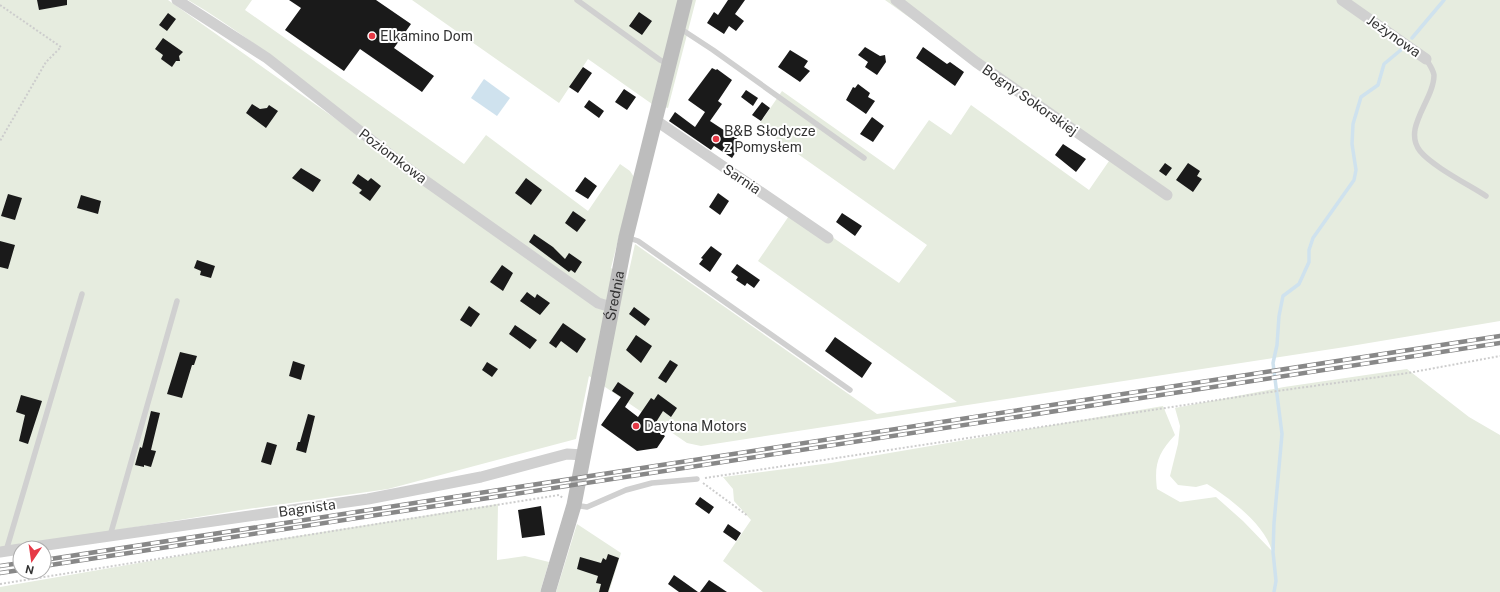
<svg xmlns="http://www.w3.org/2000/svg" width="1500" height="592" font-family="'Public Sans',sans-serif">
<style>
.green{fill:#e6ecdf}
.water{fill:#cfe2ee}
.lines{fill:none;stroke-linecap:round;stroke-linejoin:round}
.stream{stroke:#cfe2ee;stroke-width:3.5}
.building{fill:#1a1a1a}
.path{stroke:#cdcdcd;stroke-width:2;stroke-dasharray:2 2;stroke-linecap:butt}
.lane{stroke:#d0d0d0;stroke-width:5.5}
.street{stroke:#d0d0d0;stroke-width:11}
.secondary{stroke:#bdbdbd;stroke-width:15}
.rail-casing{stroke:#888;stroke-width:4.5}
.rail{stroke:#fff;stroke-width:3;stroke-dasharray:9;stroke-linecap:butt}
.poi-dot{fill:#e63946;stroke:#fff;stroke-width:1.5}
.labels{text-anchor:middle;stroke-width:4;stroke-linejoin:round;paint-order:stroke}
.poi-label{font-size:14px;fill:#333;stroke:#fff;text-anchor:start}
.street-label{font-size:14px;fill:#333;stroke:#fff}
</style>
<rect width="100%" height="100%" fill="#fff"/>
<path class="green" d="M0 0H168L360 136 365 131C308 85 251 37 188 0H252L245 10 464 164 486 135 588 211 620 164 630 171 634 177 611 268 627 280 635 244 877 414 957 402 758 261 793 210 899 283 927 245 758 126 782 91 894 170 929 120 951 135 971 105 1089 190 1109 161 885 0H1500V321L1345 347 701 446 687 443 589 376 576 439 388 489 241 510 0 549Z
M412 0H696L668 108 652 104 588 59 559 103Z
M1407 369 1469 417 1500 435V592H763L723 561 751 520 734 501 733 489 723 477 831 463 1163 406 1175 435C1158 453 1154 464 1157 489L1180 502 1216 497 1243 521 1272 551C1265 525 1230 498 1207 484L1196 487 1178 485 1170 476 1178 444 1180 426 1175 408 1284 387Z
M498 504 497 560 525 556 549 562 540 592H0V587L272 540Z
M577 524 621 553 609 592H556Z"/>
<path class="water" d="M484 79 510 98 497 116 471 98Z"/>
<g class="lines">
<path class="stream" d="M1412 38 1444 0
M1274 592 1276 581 1273 552 1274 523 1282 434 1273 363 1277 345 1279 316 1283 296 1299 284 1309 262V250L1313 238 1354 180 1356 170 1352 144 1353 124 1361 97 1378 85 1384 64 1402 49"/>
</g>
<path class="building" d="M37 0H67V5L39 10Z
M289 0H376L411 24 394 48 434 76 422 92 360 49 344 71 285 30 301 8Z
M728 0H745L735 14 744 21 736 31 729 26 724 34 707 23 714 12 718 15Z
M639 12 652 21 642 35 629 26Z
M168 13 176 19 167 31 159 25Z
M163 38 183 52 179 56 180 61H176L172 67 161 59 163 55 155 49Z
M865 47 880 56 885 55 886 62 877 75 865 67 868 62 858 55Z
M923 47 947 64 950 62 964 72 955 86 916 58Z
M790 50 808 61 804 67 810 71 800 82 778 67Z
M583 67 592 73 578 93 569 87Z
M712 68 716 70 717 69 732 80 718 101 722 104 710 121 742 142 732 158 714 146 711 150 669 121 675 112 695 127 705 112 688 100Z
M858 84 870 93 868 97 875 101 866 114 846 100 853 87 855 88Z
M624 89 636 97 627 110 615 102Z
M746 90 758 98 753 106 741 97Z
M589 100 604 111 599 118 584 107Z
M762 102 770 108 761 121 752 115Z
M252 104 260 109 267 108 269 105 278 111 266 128 246 113Z
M872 117 884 126 873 142 860 134Z
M1063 144 1086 159 1076 172 1055 155Z
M1165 163 1172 168 1166 176 1159 171Z
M1188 163 1200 171 1197 176 1202 179 1193 192 1176 180Z
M301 168 321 180 313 192 292 178Z
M358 174 368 181 371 178 381 186 370 201 359 193 362 190 352 183Z
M585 177 597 186 588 199 575 191Z
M526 178 542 190 531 205 515 193Z
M718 193 729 201 720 215 709 207Z
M8 194 22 198 15 220 1 216Z
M81 195 101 201 98 214 77 208Z
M573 211 586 220 577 232 565 223Z
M842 213 862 226 855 236 836 222Z
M534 234 553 247 565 259 569 253 582 262 575 273 571 270 569 272 529 242Z
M0 241 15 245 8 269 0 267Z
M711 246 722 254 710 272 699 264 703 259 701 258Z
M197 260 215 266 211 278 200 275 201 271 194 268Z
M737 264 760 280 754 288 747 283 745 286 736 280 738 277 731 272Z
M502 265 513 273 503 291 490 282Z
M527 292 535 298 537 294 550 303 540 315 520 301Z
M469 306 480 314 471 327 460 320Z
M634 307 650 319 645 326 629 314Z
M563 323 586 339 577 353 561 341 556 348 549 343Z
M515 325 537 340 530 349 509 334Z
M636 335 652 346 641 363 626 350Z
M835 337 872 363 862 378 825 351Z
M180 352 197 356 194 365H192L182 398 167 394Z
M670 360 678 365 666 383 658 378Z
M293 361 305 365 301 380 289 376Z
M487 362 498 369 492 377 482 370Z
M618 382 634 393 625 407 638 417 651 398 654 400 658 394 677 408 671 417 663 411 653 427 665 436 657 448 637 451 601 425 621 397 612 391Z
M21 395 42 401 28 444 19 441 25 415 16 412Z
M151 411 160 413 151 450 156 451 151 467 144 465V467L135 465 140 447 142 448Z
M308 414 315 416 306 453 296 450 298 442H300Z
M267 442 277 445 271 465 261 462Z
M700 497 714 507 709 514 695 504Z
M541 506 545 535 522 538 518 510Z
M728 524 741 533 736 541 723 532Z
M608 554 619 558 608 592H599L601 584 596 583 598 576 577 569 580 557 601 563 603 558 606 560Z
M674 575 684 582 698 592H679L668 584Z
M709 580 727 592H700Z"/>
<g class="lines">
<path class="path" d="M0 5 61 47 46 62 0 141
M705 478 1277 391 1408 373 1500 356
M703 483 748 516
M0 584 559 495 563 498"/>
<path class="lane" d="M577 0 660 60 669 64
M678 29 684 31 713 50 864 158
M1426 59C1429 64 1433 69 1434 75 1434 100 1402 128 1420 151 1432 166 1469 185 1486 196
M626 237 638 241 850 390
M574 505 587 507 626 490 652 483 697 479
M110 536 177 301
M6 551 82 294"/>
<path class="street" d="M177 0 267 58 403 165 598 303 611 307
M896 0 976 62 1167 195
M1342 0 1426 59
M655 122 661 124 828 238
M26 548 368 499 481 477 567 454 584 455
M0 552 20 549"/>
<path class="secondary" id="s1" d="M548 592 574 505 626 237 685 0"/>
<defs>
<path id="rail" d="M44 560 1500 336
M0 566 20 563
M44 566 1500 343
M0 573 20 570"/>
</defs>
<use href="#rail" class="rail-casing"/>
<use href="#rail" class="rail"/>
</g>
<g class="poi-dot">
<circle cx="372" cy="36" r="4"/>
<circle cx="716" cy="139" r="4"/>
<circle cx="636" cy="426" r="4"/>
</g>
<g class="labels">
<g class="poi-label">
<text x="380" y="41">Elkamino Dom</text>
<text x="724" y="136">B&amp;B Słodycze<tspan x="724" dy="16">z Pomysłem</tspan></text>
<text x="644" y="431">Daytona Motors</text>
</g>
<g class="street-label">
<text transform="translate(1394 36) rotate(35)" y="5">Jeżynowa</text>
<text transform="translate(1030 100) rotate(35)" y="5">Bogny Sokorskiej</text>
<text transform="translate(393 156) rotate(37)" y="5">Poziomkowa</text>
<text transform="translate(742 179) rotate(34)" y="5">Sarnia</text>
<text dy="5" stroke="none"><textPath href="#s1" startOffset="304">Średnia</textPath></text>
<text transform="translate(307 508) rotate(-8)" y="5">Bagnista</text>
</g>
</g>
<g transform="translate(32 560) rotate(193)"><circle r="19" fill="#ffffff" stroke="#adadad"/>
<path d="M0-3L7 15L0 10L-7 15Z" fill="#e63946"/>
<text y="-6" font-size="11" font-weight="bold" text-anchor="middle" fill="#333333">N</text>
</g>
</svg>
